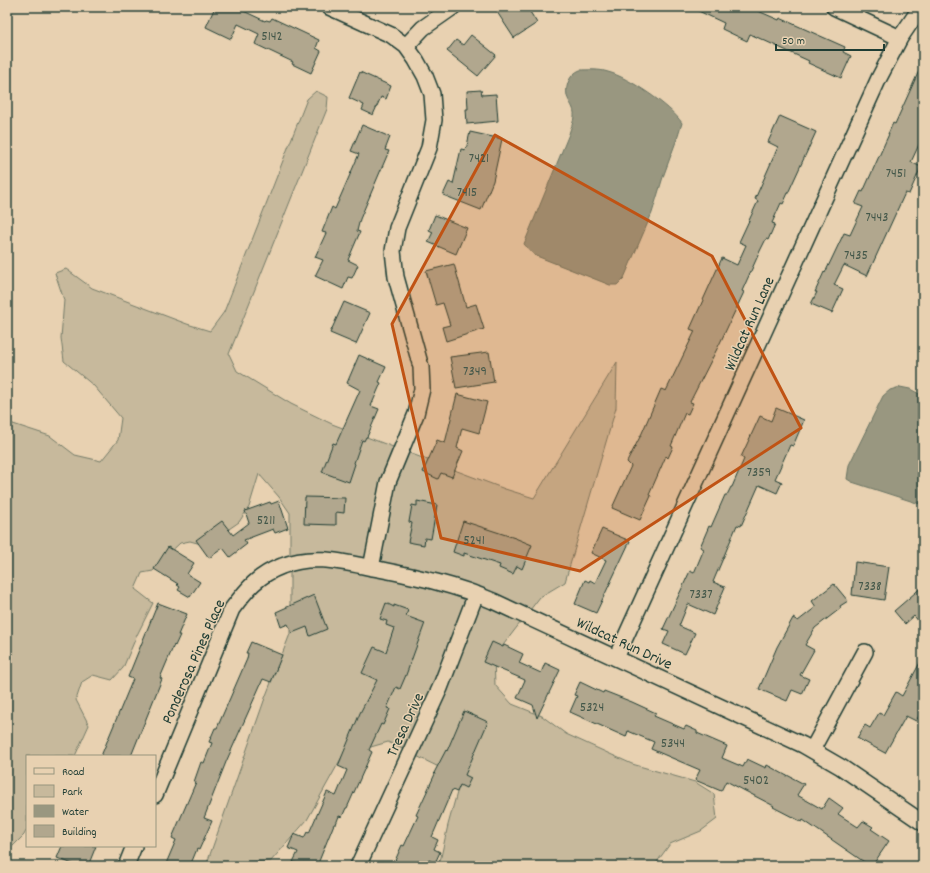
<svg xmlns="http://www.w3.org/2000/svg" width="930" height="873" font-family="Dekko,sans-serif">
<style>
.green{fill:#c7b99c;stroke:#737b68}
.water{fill:#999780;stroke:#687362}
.building{fill:#b1a78e;stroke:#1f3d34}
.lines{fill:none;stroke-linecap:round;stroke-linejoin:round}
.minor-casing{stroke:#1f3d34;stroke-width:18}
.minor{stroke:#e8d1b1;stroke-width:15}
.marked{fill:#c05314;fill-opacity:0.2;stroke:#c05314;stroke-width:3;stroke-linejoin:round}
.labels{text-anchor:middle;stroke-width:3;stroke-linejoin:round;paint-order:stroke}
.number-label{font-size:14px;fill:#44584a}
.street-label{font-size:16px;fill:#1f3d34;stroke:#e8d1b1}
</style>
<rect width="100%" height="100%" fill="#e8d1b1"/>
<filter id="ink" filterUnits="userSpaceOnUse"><feTurbulence type="fractalNoise" baseFrequency=".025" numOctaves="2"/><feDisplacementMap in="SourceGraphic" scale="8" xChannelSelector="R" yChannelSelector="G"/><feConvolveMatrix kernelMatrix="1 2 1 2 8 2 1 2 1" color-interpolation-filters="sRGB"/></filter>
<g filter="url(#ink)">
<path class="green" d="M316 91 328 97 327 109 229 354 237 371 291 404 332 424 505 489 534 498 617 362 616 408 565 582 540 597 494 657 495 685 512 704 542 716 566 734 632 764 695 782 714 794 717 819 701 831 670 844 654 866H439L448 825 461 778 388 742 343 755 307 820 271 861 249 862 245 866H206L265 698 290 634V513L279 497 259 474 249 507 239 522 216 538 201 544 190 541 180 543 163 559 153 571 142 573 135 589 153 603 137 635 123 668 112 680 93 675 82 682 76 700 89 725 75 756H27V829L24 835 7 852V579L8 578 7 576V422L50 436 75 455 101 461 118 440 121 418 94 386 64 361 61 338 64 300 55 273 66 269 92 288 187 324 210 331 224 312 307 99Z"/>
<path class="water" d="M580 70C589 70 599 69 608 72 628 77 671 106 682 123L678 136 663 177 652 213 624 278 617 285H610L534 255 524 244 569 134C570 129 574 122 574 116 575 108 569 103 567 96 565 85 570 74 580 70Z
M900 387 910 389 923 396V505L852 482 847 479 849 465 883 396 890 390Z"/>
<path class="building" d="M215 7H235L265 21 266 20 270 21 272 18 319 40 316 48 321 51 311 73 292 64 293 62 255 44 259 34 238 24 231 39 206 27Z
M505 7H527L537 23 514 38 497 12Z
M690 7H749L779 20 780 18 845 47 843 52 851 56 841 78 808 63 809 61 750 34 747 41 722 29 724 23Z
M471 35 496 55 478 76 447 51 456 40 463 45Z
M923 62V136L911 162 921 167 909 194 905 193 867 276 844 265 834 285 843 289 832 313 811 304 817 292H815L824 272 825 273 844 233 850 235 863 207 855 204 861 191 863 192 889 134H888L893 123 895 124Z
M360 72 391 86 386 99 381 97 373 115 362 110 364 105 349 98Z
M481 90 482 95 496 94 498 121 467 124 466 109H468L467 91Z
M780 116 816 132 783 204 781 203 772 223 775 224 768 240 766 239 760 251 742 291 744 292 720 343 690 402 693 403 688 414 685 413 671 446 673 447 668 458 666 456 649 495 651 496 640 520 612 508 631 466 627 462 642 433 661 389 666 391 695 331 690 329 722 258 737 265 746 245 739 242 758 201 755 199 778 147 768 142Z
M362 125 390 137 385 150 389 151 360 219 357 231 360 232 348 260 358 265 352 278 348 277 343 289 315 276 323 260 315 257 326 233 322 232 332 207 335 209 359 154 351 151Z
M470 132 502 139 493 181 481 210 443 195 449 182 453 184 461 149 466 150Z
M435 215 467 228 456 254 428 242 433 232 429 230Z
M454 264 466 307 476 304 484 329 446 341 442 327 450 325 443 303 436 305 426 271Z
M344 302 370 313 356 344 330 333Z
M489 352 494 382 456 388 450 357Z
M359 355 386 367 379 382 381 383 371 406 379 409 367 437H366L364 441 362 440 354 463 355 464 349 482 322 472 333 443 336 444 360 390 347 383Z
M457 394 487 402 479 433 462 428 457 448 463 451 452 477 441 473 438 479 423 472 437 440 445 443Z
M776 408 804 420 793 446 790 445 775 479 782 482 777 493 759 485 741 526 737 525 713 582 725 587 713 615 688 604 679 626 695 633 685 654 663 644 669 631 663 629 690 571 694 573 704 549 700 547 709 526 711 527 725 495H727L731 487H732L744 459 741 457 760 416 771 421Z
M305 497 345 498 344 513 336 512V525L304 524Z
M279 501 288 528 275 533 273 529 244 540 247 544 230 557 223 548 209 558 196 540 222 521 233 535 249 523 245 511 270 502 271 504Z
M417 501 437 505 431 539 425 538 424 545 408 542 412 523 409 522 412 505 417 506Z
M463 521 515 538 532 545 522 569 517 566 513 574 499 568 500 565 464 553V556L453 552Z
M602 529 630 541 596 613 575 604 585 580 589 582 590 580 595 583 606 560 591 553Z
M168 547 194 563 187 574 200 582 190 597 178 590 180 587 177 585 178 584 154 569Z
M855 562 889 567 884 600 852 595Z
M834 584 848 601 840 606 841 608 815 628 805 645 814 650 800 675 809 679 802 694 792 690 787 701 759 689 777 647 793 618 798 621 816 607 812 601Z
M923 586V626L914 616 905 624 894 611Z
M314 595 327 629 310 636 307 627 292 633 288 624 281 627 276 612Z
M158 603 187 614 178 635H180L175 646 174 645 160 678 162 679 131 756H101L133 679 128 677Z
M386 603 394 607V605L408 610 406 616 425 623 406 675 400 689 396 687 387 708 390 709 383 725 381 724 369 750 372 752 347 808H346L342 817 339 816 336 824H334L317 866H303L293 862 298 852 288 848 294 834 304 838 307 832 309 833 327 792 336 796 347 770 338 766 360 713 377 680 362 673 374 647 386 652 394 628 386 625 387 621 380 619Z
M251 642 282 655 271 682 263 679 226 762 204 818 212 821 199 850 197 849 190 866H165L176 840 172 838 196 782H194L201 762 204 763 212 743 209 742 215 728H217L247 659 248 653H246Z
M492 642 503 647 504 645 523 654 519 663 541 673 545 663 560 670 537 718 533 705 517 698 525 680 483 662Z
M923 657V709L916 721 906 716 885 753 857 738 865 725 870 728 879 713 883 715 896 692 902 696Z
M580 682 603 693 604 691 632 702 656 713 654 716 684 729 686 726 697 731V733L727 746 722 758 743 767 747 759 766 768 767 765 787 776V775L804 784 797 795 822 809 829 798 843 808 838 814 858 827 863 821 873 827 871 829 889 841 872 866H870L803 820 802 822 773 807 774 806 726 781 721 791 695 780 700 770 651 749 654 742 628 731 626 737 570 712 577 696 574 695Z
M464 711 488 722 465 775 471 778 466 788 460 785 457 792 452 790 432 837 438 840 434 849 440 852 435 863 429 860 427 865 418 861 415 866H401L394 863 402 845 404 846 418 816 416 815 435 774 434 773 446 750 447 751Z
M62 846H96L88 866H78L57 858Z"/>
<g class="lines">
<defs>
<path id="minor" d="M329 7 391 35 406 46 416 60 425 76 432 94 434 120 429 148 397 228 393 251 396 277 421 367 422 389 416 414 388 482 371 568
M834 7 900 38
M406 46 423 28 453 7
M616 658 879 78 900 38 921 7
M812 750 865 652
M155 795 232 609C247 589 258 575 282 566 314 553 346 563 378 569 418 577 456 585 493 601L803 745 841 767 923 823
M126 866 134 846
M358 866 440 688 476 594"/>
</defs>
<use href="#minor" class="minor-casing"/>
<use href="#minor" class="minor"/>
</g>
</g>
<path class="marked" d="M495 135 712 256 801 428 580 571 441 538 392 324Z"/>
<g class="labels">
<g class="number-label">
<text x="272" y="40">5142</text>
<text x="479" y="162">7421</text>
<text x="896" y="177">7451</text>
<text x="467" y="196">7415</text>
<text x="877" y="221">7443</text>
<text x="856" y="259">7435</text>
<text x="475" y="375">7349</text>
<text x="759" y="476">7359</text>
<text x="266" y="524">5211</text>
<text x="474" y="544">5241</text>
<text x="870" y="590">7338</text>
<text x="701" y="598">7337</text>
<text x="592" y="711">5324</text>
<text x="673" y="747">5344</text>
<text x="756" y="784">5402</text>
</g>
<g class="street-label">
<text transform="translate(748 323) rotate(-66)" y="6">Wildcat Run Lane</text>
<text transform="translate(625 642) rotate(25)" y="6">Wildcat Run Drive</text>
<text transform="translate(192 661) rotate(-66)" y="6">Ponderosa Pines Place</text>
<text transform="translate(404 724) rotate(-65)" y="6">Tresa Drive</text>
</g>
</g>
<rect width="930" height="873" fill="none" stroke="#e8d1b1" stroke-width="24"/>
<rect x="12" y="12" width="906" height="849" fill="none" stroke="#1f3d34" stroke-width="1.5" filter="url(#ink)"/>
<rect x="26" y="755" width="130" height="92" fill="#e8d1b1" stroke="#98967f"/>
<rect x="34" y="768" width="20" height="6" fill="#e8d1b1" stroke="#98967f"/>
<text x="62" y="775" font-size="12" fill="#1f3d34">Road</text>
<rect x="34" y="785" width="20" height="12" fill="#c7b99c" stroke="#98967f"/>
<text x="62" y="795" font-size="12" fill="#1f3d34">Park</text>
<rect x="34" y="805" width="20" height="12" fill="#999780" stroke="#98967f"/>
<text x="62" y="815" font-size="12" fill="#1f3d34">Water</text>
<rect x="34" y="825" width="20" height="12" fill="#b1a78e" stroke="#98967f"/>
<text x="62" y="835" font-size="12" fill="#1f3d34">Building</text>
<path d="M776 44v6h108v-6" fill="none" stroke="#1f3d34" stroke-width="2"/>
<text x="782" y="44" font-size="12" fill="#1f3d34" stroke="#e8d1b1" stroke-width="3" paint-order="stroke">50 m</text>
</svg>
